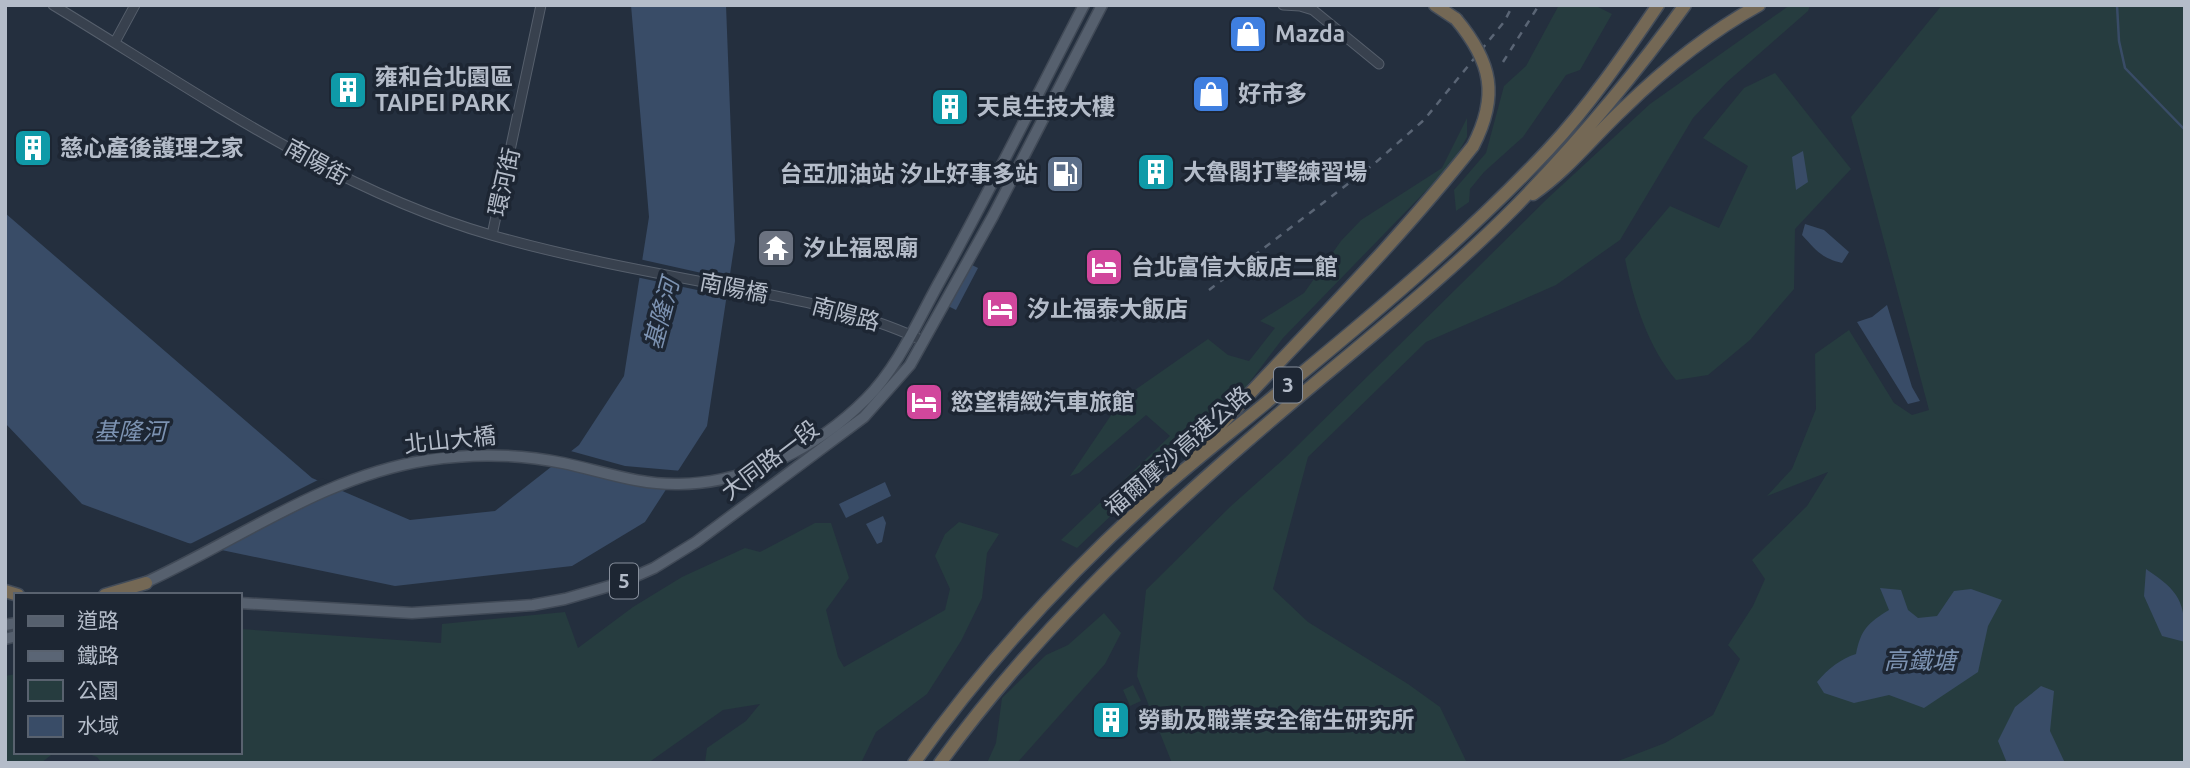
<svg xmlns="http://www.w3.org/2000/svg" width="2190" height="768" font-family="Ubuntu,'Noto Sans TC',sans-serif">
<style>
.green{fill:#263c3f}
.water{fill:#394c67}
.pier{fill:#242f3e}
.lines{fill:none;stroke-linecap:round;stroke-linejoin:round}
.stream{stroke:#394c67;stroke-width:2.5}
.minor-casing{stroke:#565f6c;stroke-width:11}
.major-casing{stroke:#414a57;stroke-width:13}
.highway-casing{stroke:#434c59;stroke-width:15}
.minor{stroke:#38414e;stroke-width:9}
.major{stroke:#56606e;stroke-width:10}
.highway{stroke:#746855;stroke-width:12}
.rail{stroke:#5a6575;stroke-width:2.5;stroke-dasharray:7 7;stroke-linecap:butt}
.highway-bridge-casing{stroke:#434c59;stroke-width:15;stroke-linecap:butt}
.highway-bridge{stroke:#746855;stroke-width:12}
.labels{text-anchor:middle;stroke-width:7;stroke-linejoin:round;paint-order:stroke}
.shield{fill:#1d2633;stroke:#878f9c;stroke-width:2}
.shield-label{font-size:21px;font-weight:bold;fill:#b4bcc9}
.poi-label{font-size:23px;font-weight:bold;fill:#b4bcc9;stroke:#1d2633;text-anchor:start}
.street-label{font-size:23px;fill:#b4bcc9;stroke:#1d2633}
.water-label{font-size:24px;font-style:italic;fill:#7c92b1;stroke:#1d2633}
</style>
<rect width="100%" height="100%" fill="#242f3e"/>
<path class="green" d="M1559 5H1594L1612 14 1580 70 1566 75 1523 137 1484 172 1470 189 1469 202 1456 211 1454 190 1486 153 1504 86 1526 66Z
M1790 5H1810L1808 11 1727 82 1693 118 1620 240 1556 285 1426 342 1308 457 1273 589 1308 622 1408 684 1440 707 1467 763H1172L1137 676 1146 590 1231 506 1286 457 1548 198 1650 104Z
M1942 5H2185V763H1613L1665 743 1713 715 1740 659 1728 645 1753 606 1765 579 1752 560 1807 506 1828 472 1767 496 1792 469 1816 409 1815 354 1849 330 1894 403 1912 415 1929 410 1851 117Z
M1775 73 1851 169 1795 229 1794 289 1750 340 1708 375 1676 380C1648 347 1634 302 1625 259L1670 206 1719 228 1748 166 1703 138 1744 88Z
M1467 118V137L1452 164 1283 338 1246 387 1077 548 1061 540 1170 436 1146 415 1079 473 1070 476 1122 399 1208 339 1228 355 1249 361 1275 328 1260 321 1304 293 1341 241 1361 220 1442 168Z
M959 522 999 534 987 553 982 598 961 641 927 694 876 732 861 763H705L707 748 746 721 760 704 723 710 648 763H102L97 757 83 752H240V629L441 643 442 624 565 612 578 648 633 607 682 577 745 548 760 552 815 523H831L849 578 826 610 838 657 844 667 945 610 950 589 935 556 945 534Z
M1104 613 1121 633 1105 664 1017 763H987L996 743 1002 698 1046 655 1068 645Z
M16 674V752H55L41 763H5V676Z
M1133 685 1141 701 1130 706 1123 690Z"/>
<path class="water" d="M631 5H726L735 241 707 426 645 522 572 566 395 586 188 543 82 504 5 423V213L312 478 410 520 495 511 579 445 624 376 649 217Z
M1803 151 1808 182 1796 190 1792 157Z
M1805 224 1824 230 1849 252 1842 263C1821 258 1816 250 1802 235Z
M970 264 978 268 956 310 946 305Z
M1887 305 1912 387 1920 401 1908 404 1857 322 1872 317Z
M885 482 891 496 846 518 839 504Z
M883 516 886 523 882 542 877 544 866 524Z
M2146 569C2180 592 2185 601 2185 642L2162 636 2144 596Z
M1880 588 1901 590 1908 610 1918 618 1937 616 1954 591 1971 589 2002 600 1988 626 1978 672 1924 708 1889 695 1854 703 1824 693 1817 682C1828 669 1840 659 1856 654 1861 629 1868 623 1889 610Z
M2041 686 2054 691 2050 731 2065 763H2007L1998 741 2015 707Z"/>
<path class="pier" d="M639 259 733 280 730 297 636 277Z
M567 450 625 466 682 471 672 487 547 466Z
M322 478 339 486 209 551 186 546Z"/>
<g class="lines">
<path class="stream" d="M2117 5 2119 41 2125 68 2185 130"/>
<defs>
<path id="minor" d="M53 5C192 89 334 190 491 235 564 256 639 270 714 284 782 297 854 309 917 338
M1283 5 1300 6 1313 10 1379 64
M115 42 135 5
M492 235 541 5"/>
<path id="major" d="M140 585C236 542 323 476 428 460 474 453 519 454 563 463 602 471 638 485 679 484 748 483 817 448 866 399 899 366 918 320 941 279 991 189 1036 97 1084 5
M240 603 412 613 533 605 565 599 620 583 654 568 696 542 864 417 910 365 993 216 1102 5
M5 625 16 623
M5 639 16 636"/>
<path id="highway" d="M1435 5 1456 19
M1533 194C1568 170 1593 137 1623 109 1663 70 1710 32 1759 5
M1191 457C1285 353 1386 256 1473 146
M5 591 18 595
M105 595 146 583
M914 763C985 663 1070 571 1162 489 1198 457 1236 428 1273 397 1368 319 1464 239 1548 150 1589 106 1624 55 1658 5
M940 763C1027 643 1134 539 1246 442 1336 363 1432 291 1516 206 1577 143 1634 76 1685 5"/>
</defs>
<use href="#minor" class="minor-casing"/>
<use href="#major" class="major-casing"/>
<use href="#highway" class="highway-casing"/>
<use href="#minor" class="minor"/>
<use href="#major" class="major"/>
<use href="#highway" class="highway"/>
<path class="rail" d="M1503 62 1539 5
M1209 290 1374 164 1424 120 1504 22 1513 5"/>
<defs>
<path id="highway-bridge" d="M1456 19C1492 62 1499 96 1473 146"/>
</defs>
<use href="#highway-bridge" class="highway-bridge-casing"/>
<use href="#highway-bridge" class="highway-bridge"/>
</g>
<defs>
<symbol id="shop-square" viewBox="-11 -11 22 22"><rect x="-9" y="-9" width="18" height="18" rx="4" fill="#3f7fe0" stroke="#1d2633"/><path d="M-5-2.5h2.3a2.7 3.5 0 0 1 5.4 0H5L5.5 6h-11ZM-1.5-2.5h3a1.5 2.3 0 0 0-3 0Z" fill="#fff"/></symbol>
<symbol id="building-square" viewBox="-11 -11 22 22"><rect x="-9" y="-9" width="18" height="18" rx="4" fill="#0f9aa8" stroke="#1d2633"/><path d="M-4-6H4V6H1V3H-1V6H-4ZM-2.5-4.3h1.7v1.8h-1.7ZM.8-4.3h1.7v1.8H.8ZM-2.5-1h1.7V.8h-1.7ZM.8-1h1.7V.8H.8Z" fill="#fff"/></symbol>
<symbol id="fuel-square" viewBox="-11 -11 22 22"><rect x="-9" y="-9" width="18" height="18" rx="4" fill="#5c6f8a" stroke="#1d2633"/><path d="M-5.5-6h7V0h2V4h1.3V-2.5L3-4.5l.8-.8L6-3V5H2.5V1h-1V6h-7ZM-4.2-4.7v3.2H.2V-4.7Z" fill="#fff"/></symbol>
<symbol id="temple-square" viewBox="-11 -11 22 22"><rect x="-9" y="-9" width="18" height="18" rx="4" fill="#6b7280" stroke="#1d2633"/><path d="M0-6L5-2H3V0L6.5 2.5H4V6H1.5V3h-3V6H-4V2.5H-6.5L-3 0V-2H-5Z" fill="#fff"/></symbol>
<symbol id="hotel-square" viewBox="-11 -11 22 22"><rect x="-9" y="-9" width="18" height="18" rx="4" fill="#d1479c" stroke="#1d2633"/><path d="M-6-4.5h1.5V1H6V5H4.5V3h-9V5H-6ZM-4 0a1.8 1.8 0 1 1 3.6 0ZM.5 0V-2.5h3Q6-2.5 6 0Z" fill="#fff"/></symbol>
</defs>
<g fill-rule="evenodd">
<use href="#shop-square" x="1226" y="12" width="44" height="44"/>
<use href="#building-square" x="326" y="68" width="44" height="44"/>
<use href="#shop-square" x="1189" y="72" width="44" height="44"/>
<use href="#building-square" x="928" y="85" width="44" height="44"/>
<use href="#building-square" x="11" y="126" width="44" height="44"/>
<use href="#building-square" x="1134" y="150" width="44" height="44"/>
<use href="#fuel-square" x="1043" y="152" width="44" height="44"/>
<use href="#temple-square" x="754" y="226" width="44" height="44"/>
<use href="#hotel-square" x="1082" y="245" width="44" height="44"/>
<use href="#hotel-square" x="978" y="287" width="44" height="44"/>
<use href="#hotel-square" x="902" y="380" width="44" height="44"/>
<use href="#building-square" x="1089" y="698" width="44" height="44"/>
</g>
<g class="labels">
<g class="shield">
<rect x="1274" y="367.5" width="28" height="35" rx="5"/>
<rect x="610" y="563.5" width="28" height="35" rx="5"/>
</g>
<g class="shield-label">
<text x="1288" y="392">3</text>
<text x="624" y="588">5</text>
</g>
<g class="poi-label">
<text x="1275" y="42">Mazda</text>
<text x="375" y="85">雍和台北園區<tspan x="375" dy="26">TAIPEI PARK</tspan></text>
<text x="1238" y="102">好市多</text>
<text x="977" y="115">天良生技大樓</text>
<text x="60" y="156">慈心產後護理之家</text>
<text x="1183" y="180">大魯閣打擊練習場</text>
<text x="1038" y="182" text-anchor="end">台亞加油站 汐止好事多站</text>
<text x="803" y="256">汐止福恩廟</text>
<text x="1131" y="275">台北富信大飯店二館</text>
<text x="1027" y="317">汐止福泰大飯店</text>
<text x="951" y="410">慾望精緻汽車旅館</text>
<text x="1138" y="728">勞動及職業安全衛生研究所</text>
</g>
<g class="street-label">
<text transform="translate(317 162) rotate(29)" y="8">南陽街</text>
<text transform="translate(504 182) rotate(-77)" y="8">環河街</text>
<text transform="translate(734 288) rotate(11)" y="8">南陽橋</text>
<text transform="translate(846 314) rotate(15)" y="8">南陽路</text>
<text transform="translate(450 440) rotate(-6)" y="8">北山大橋</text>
<text transform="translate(1178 451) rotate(-41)" y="8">福爾摩沙高速公路</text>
<text transform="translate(770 460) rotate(-37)" y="8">大同路一段</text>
</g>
<g class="water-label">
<text transform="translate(662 314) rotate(-75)" y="8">基隆河</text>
<text x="130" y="440">基隆河</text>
<text x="1920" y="669">高鐵塘</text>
</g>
</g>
<rect width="2190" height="768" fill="none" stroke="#b4bcc9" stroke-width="14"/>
<rect x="14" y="593" width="228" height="161" fill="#1d2633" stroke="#59626f" stroke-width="2"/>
<rect x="28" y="616" width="35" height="10" fill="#56606e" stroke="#59626f" stroke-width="2"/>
<text x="77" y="628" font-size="21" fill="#b4bcc9">道路</text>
<rect x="28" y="651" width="35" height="10" fill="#5a6575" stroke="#59626f" stroke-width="2"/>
<text x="77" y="663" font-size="21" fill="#b4bcc9">鐵路</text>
<rect x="28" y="680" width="35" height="21" fill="#263c3f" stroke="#59626f" stroke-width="2"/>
<text x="77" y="698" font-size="21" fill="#b4bcc9">公園</text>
<rect x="28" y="716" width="35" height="21" fill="#394c67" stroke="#59626f" stroke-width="2"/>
<text x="77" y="733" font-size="21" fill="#b4bcc9">水域</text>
</svg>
